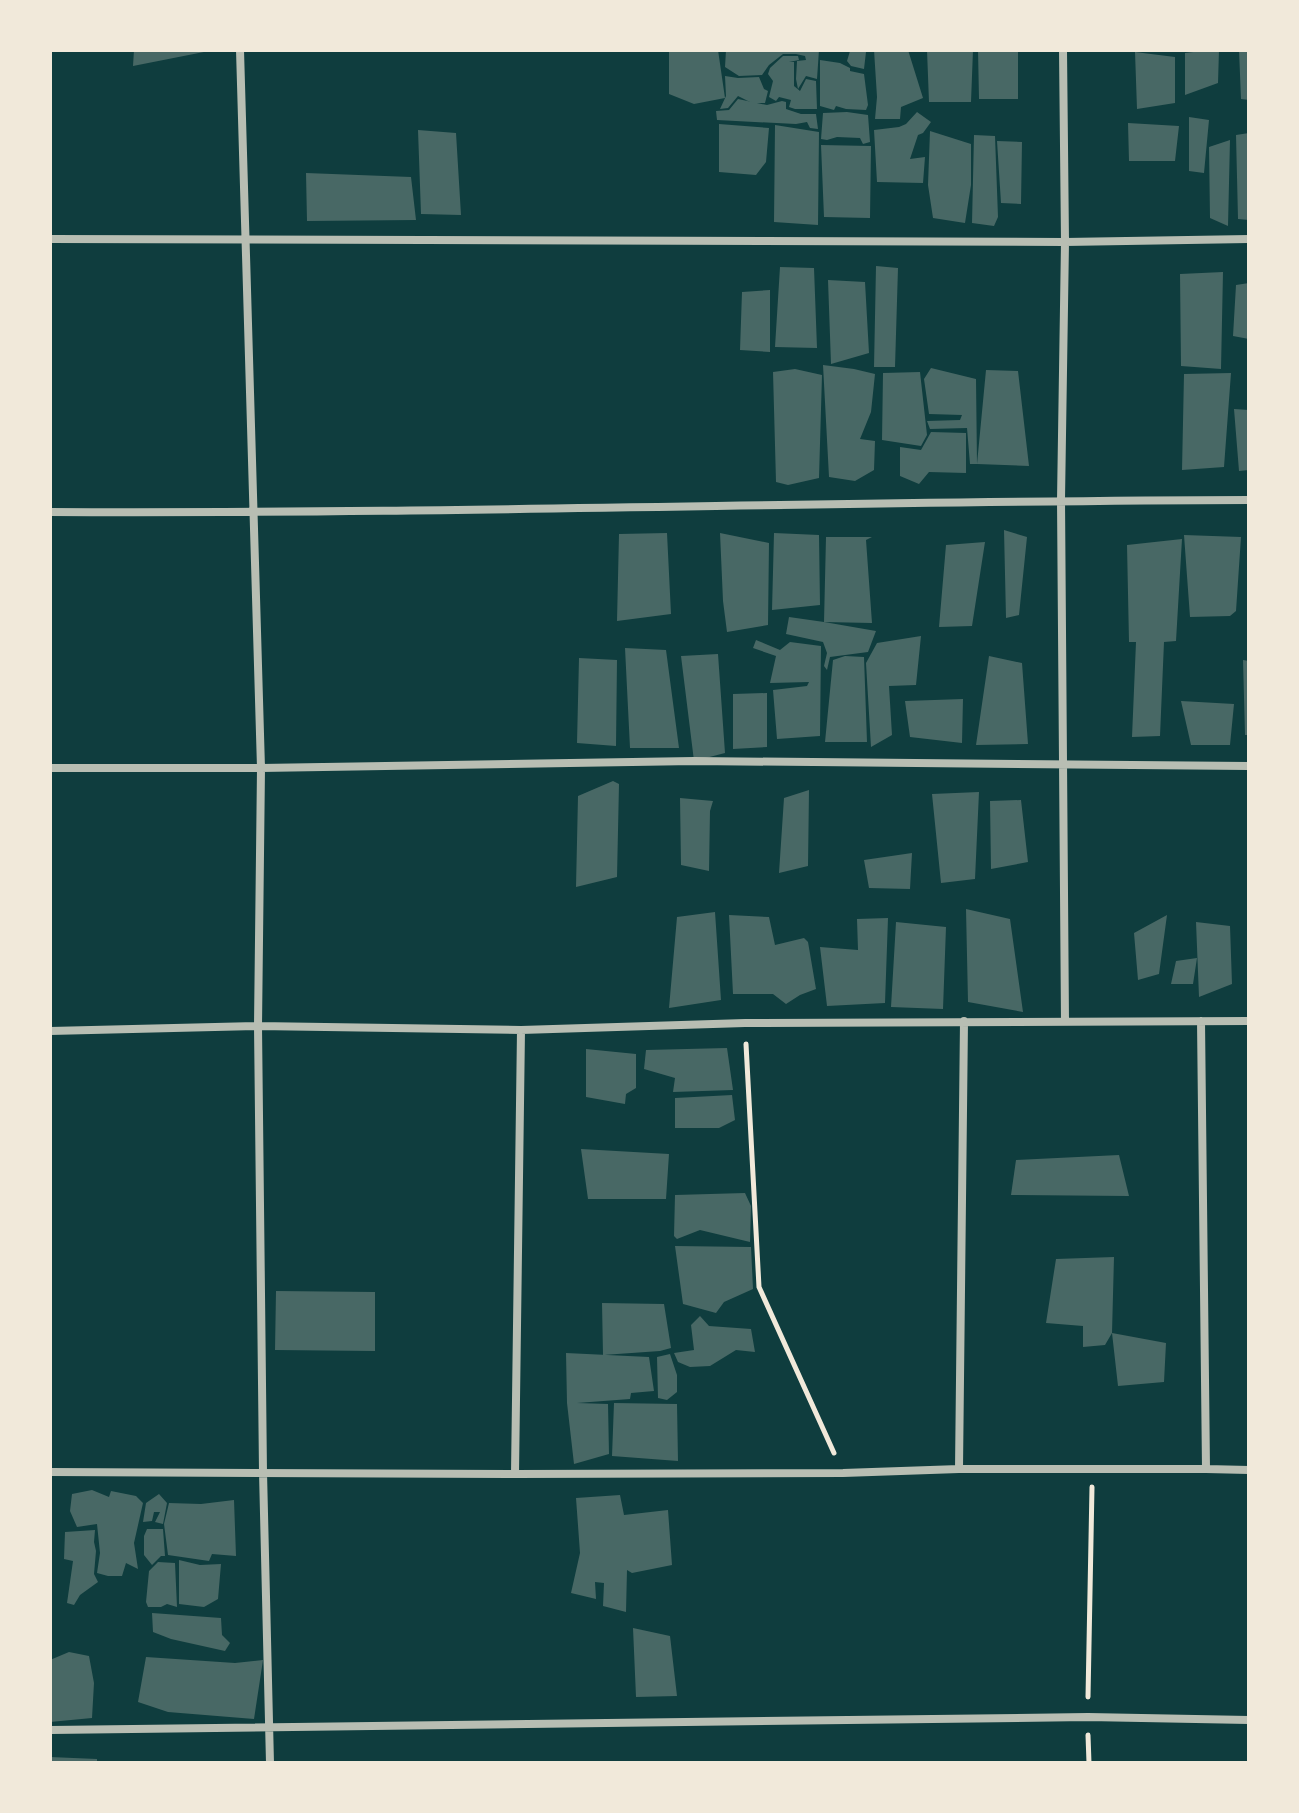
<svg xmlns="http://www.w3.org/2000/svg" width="1299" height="1813" font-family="Signika,sans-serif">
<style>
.building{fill:#486865}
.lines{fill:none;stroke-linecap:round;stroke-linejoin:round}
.path{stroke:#f1e9da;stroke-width:5}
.minor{stroke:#b8beb3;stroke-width:8}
</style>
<rect width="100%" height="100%" fill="#0f3d3e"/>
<path class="building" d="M134 50H208L209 51 133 66Z
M669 50H718L725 98 694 104 669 94Z
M726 50H819L817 79 806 76 798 89 796 79 797 61 806 60 805 56 796 54H783L769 65 762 75 739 76 725 67Z
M857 50 866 52 864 69 851 66 847 61 850 51Z
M874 50H908L923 98 901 107 900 119H875L877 97Z
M927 50H973L971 102H929Z
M978 50H1018V99H979Z
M1210 50H1219L1218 83 1185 95V53Z
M1239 50H1249V100L1241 99Z
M1135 52 1175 57V103L1137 109Z
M783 56H798L799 60 789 62H794V86L800 91 806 79 816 81 817 109H795L789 107 791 100 779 97 776 101 769 97 773 81 768 74 770 68Z
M820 60 840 63 850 68V71L864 74 868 105 866 110 846 109 836 106 834 110 820 106Z
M725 76 738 78 759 77 764 89 768 91 765 103H752L738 96 728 108 720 109 726 96Z
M738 99 767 105 782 101 786 102V109L801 114H816L818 129 810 128 807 122 796 124 717 120 716 111 729 110Z
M847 112 868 115 870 142 863 144 860 138 837 137 827 140 821 139 823 113Z
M917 112 931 122 923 133 918 135 910 159 925 157 923 183 877 182 874 130 899 127 906 124Z
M1189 117 1209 120 1204 173 1189 171Z
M1128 123 1179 126 1175 161H1129Z
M719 124 769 128 766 162 756 175 719 172Z
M775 125 819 132 818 225 774 222Z
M418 130 456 133 461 215 421 214Z
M930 131 971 144V185L965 223 933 218 928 185Z
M1249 133V220L1238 219 1236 135Z
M974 135 995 136 998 217 994 226 972 223Z
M1230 140 1228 226 1210 218 1209 147Z
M997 141 1022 142 1021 204 1001 203Z
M821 145 871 146 870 218 824 217Z
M306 173 411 177 416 220 307 221Z
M876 266 898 268 895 367H874Z
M780 267 814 268 817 348 775 347Z
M1223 272 1221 369 1181 366 1180 274Z
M828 280 865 282 869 353 831 364Z
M1249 283V339L1233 336 1236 285Z
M770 290V352L740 350 742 292Z
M823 365 854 369 875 374 871 412 860 439 875 441 874 470 855 481 829 477Z
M931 368 976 379 977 464H970L967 428 930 429 927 421 960 420 962 415 929 414 924 379Z
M795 369 822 375 819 478 788 485 776 482 773 372Z
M986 370 1018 371 1029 466 977 464Z
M920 372 927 435 921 446 882 440 883 373Z
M1231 373 1224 467 1182 470 1184 374Z
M1234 409 1249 410V470L1239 471Z
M931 432 966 433V473L929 472 919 484 900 476V447L921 450Z
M1004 530 1027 537 1019 615 1006 618Z
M667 533 671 614 617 621 619 534Z
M720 533 769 543 768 625 727 632 723 601Z
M774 533 819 535 820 605 772 610Z
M1184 535 1241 537 1236 611 1230 616 1190 617Z
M826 537H872L866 540 872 623 824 622 876 631 868 652 830 657 827 670 824 666 827 653 823 642 786 634 789 617 824 622Z
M1182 539 1176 641 1164 642 1160 736 1132 737 1136 642H1129L1127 545Z
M985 542 972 626 939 627 946 545Z
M921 636 916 685 889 686 892 735 871 747 866 663 877 643Z
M756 640 780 650 790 642 821 646 820 736 777 739 773 690 807 686 809 682 770 683 776 656 753 648Z
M625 648 666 650 679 748H630Z
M718 654 725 753 694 761 681 656Z
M845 656 864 657 867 742H825L833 660Z
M989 656 1022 663 1028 744 976 745Z
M579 658 617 660 616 746 577 743Z
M1243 660 1249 661V735H1245Z
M767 693V747L733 749V694Z
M963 699 962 743 910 737 905 701Z
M1181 701 1234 704 1230 745H1191Z
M613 781 619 784 617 877 576 887 578 796Z
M809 790 808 866 779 873 784 798Z
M979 792 975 879 941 883 932 794Z
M680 798 713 801 710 811 709 871 681 865Z
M1021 800 1028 862 991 869 990 801Z
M912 853 910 889 869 888 864 860Z
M966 909 1010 919 1023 1012 968 1002Z
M715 912 721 1000 669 1008 677 917Z
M729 915 769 917 775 945 804 938 808 942 816 989 800 995 786 1004 773 994H733Z
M1167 915 1159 974 1138 980 1134 933Z
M888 918 885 1003 827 1006 820 947 858 950 857 919Z
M896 922 946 927 943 1009 891 1007Z
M1196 922 1230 926 1232 984 1199 997Z
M1197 958 1193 984H1171L1176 961Z
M727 1048 733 1090 673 1092 675 1078 644 1069 646 1050Z
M586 1049 636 1054V1088L626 1094 625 1104 586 1097Z
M732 1095 735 1120 719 1128H675V1098Z
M581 1149 669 1154 666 1199H588Z
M1119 1155 1129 1196 1011 1195 1016 1160Z
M745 1193 751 1206 750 1242 700 1230 677 1239 674 1236 675 1195Z
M675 1246 751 1247 753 1289 724 1302 716 1313 683 1304Z
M1114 1257 1112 1333 1105 1345 1083 1347V1326L1046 1323 1056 1259Z
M276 1291 375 1292V1351L275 1350Z
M602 1303 664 1304 671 1348 660 1351 603 1355Z
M700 1316 709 1326 751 1329 755 1352 736 1350 710 1366 690 1367 678 1362 674 1353 694 1350 691 1325Z
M1112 1333 1166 1343 1164 1382 1118 1386Z
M566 1353 649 1357 654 1391 631 1393 630 1399 577 1403 608 1404 609 1454 574 1464 567 1403Z
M670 1354 677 1375V1392L667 1400 658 1398 657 1357Z
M614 1403 677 1404 678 1461 612 1456Z
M92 1490 109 1497 111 1491 136 1496 143 1503 134 1543 138 1569 126 1563 122 1576H108L97 1573 100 1553 97 1524 77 1527 70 1511 72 1494Z
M159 1494 167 1503 163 1524 155 1522 160 1512H154L152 1521 143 1522 146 1503Z
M620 1495 624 1515 668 1510 672 1565 632 1573 627 1570 626 1612 603 1606 604 1583 595 1582 596 1599 571 1593 580 1553 576 1498Z
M234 1500 236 1556 212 1554 209 1561 168 1555 164 1524 169 1503 201 1504Z
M147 1529H163L165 1556H161L152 1565 144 1555V1536Z
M95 1530 94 1542 96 1551 94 1574 98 1582 80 1595 74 1605 67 1603 73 1561 64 1559 65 1532Z
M179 1560 200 1565 221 1564 218 1599 204 1607 179 1604Z
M158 1562 175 1563 177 1607 167 1604 161 1607H148L146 1602 149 1571Z
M152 1613 221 1618 222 1635 230 1643 225 1651 171 1639 153 1632Z
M633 1628 670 1636 677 1696 636 1697Z
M69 1652 89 1656 94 1683 92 1718 50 1722V1660Z
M146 1657 235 1663 263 1660 254 1719 168 1712 138 1702Z
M50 1757 97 1759V1763H50Z"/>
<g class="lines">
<path class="path" d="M746 1044 759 1287 834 1453
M1088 1697 1092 1487
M1088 1735 1089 1763"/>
<path class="minor" d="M240 50 261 768 258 1026 263 1472 270 1763
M1063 50 1065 242 1061 500 1065 1022
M50 239 1065 242 1249 239
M50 512C450 514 849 501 1249 500
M50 768H261L694 761 1249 766
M1201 1021 1206 1469
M50 1031 258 1026 521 1030 745 1023 1249 1021
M959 1469 964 1021
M50 1472 515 1474 843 1473 959 1469H1206L1249 1470
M515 1474 521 1030
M50 1730 1088 1717 1249 1720"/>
</g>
<rect width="1299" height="1813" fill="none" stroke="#f1e9da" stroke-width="104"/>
</svg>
